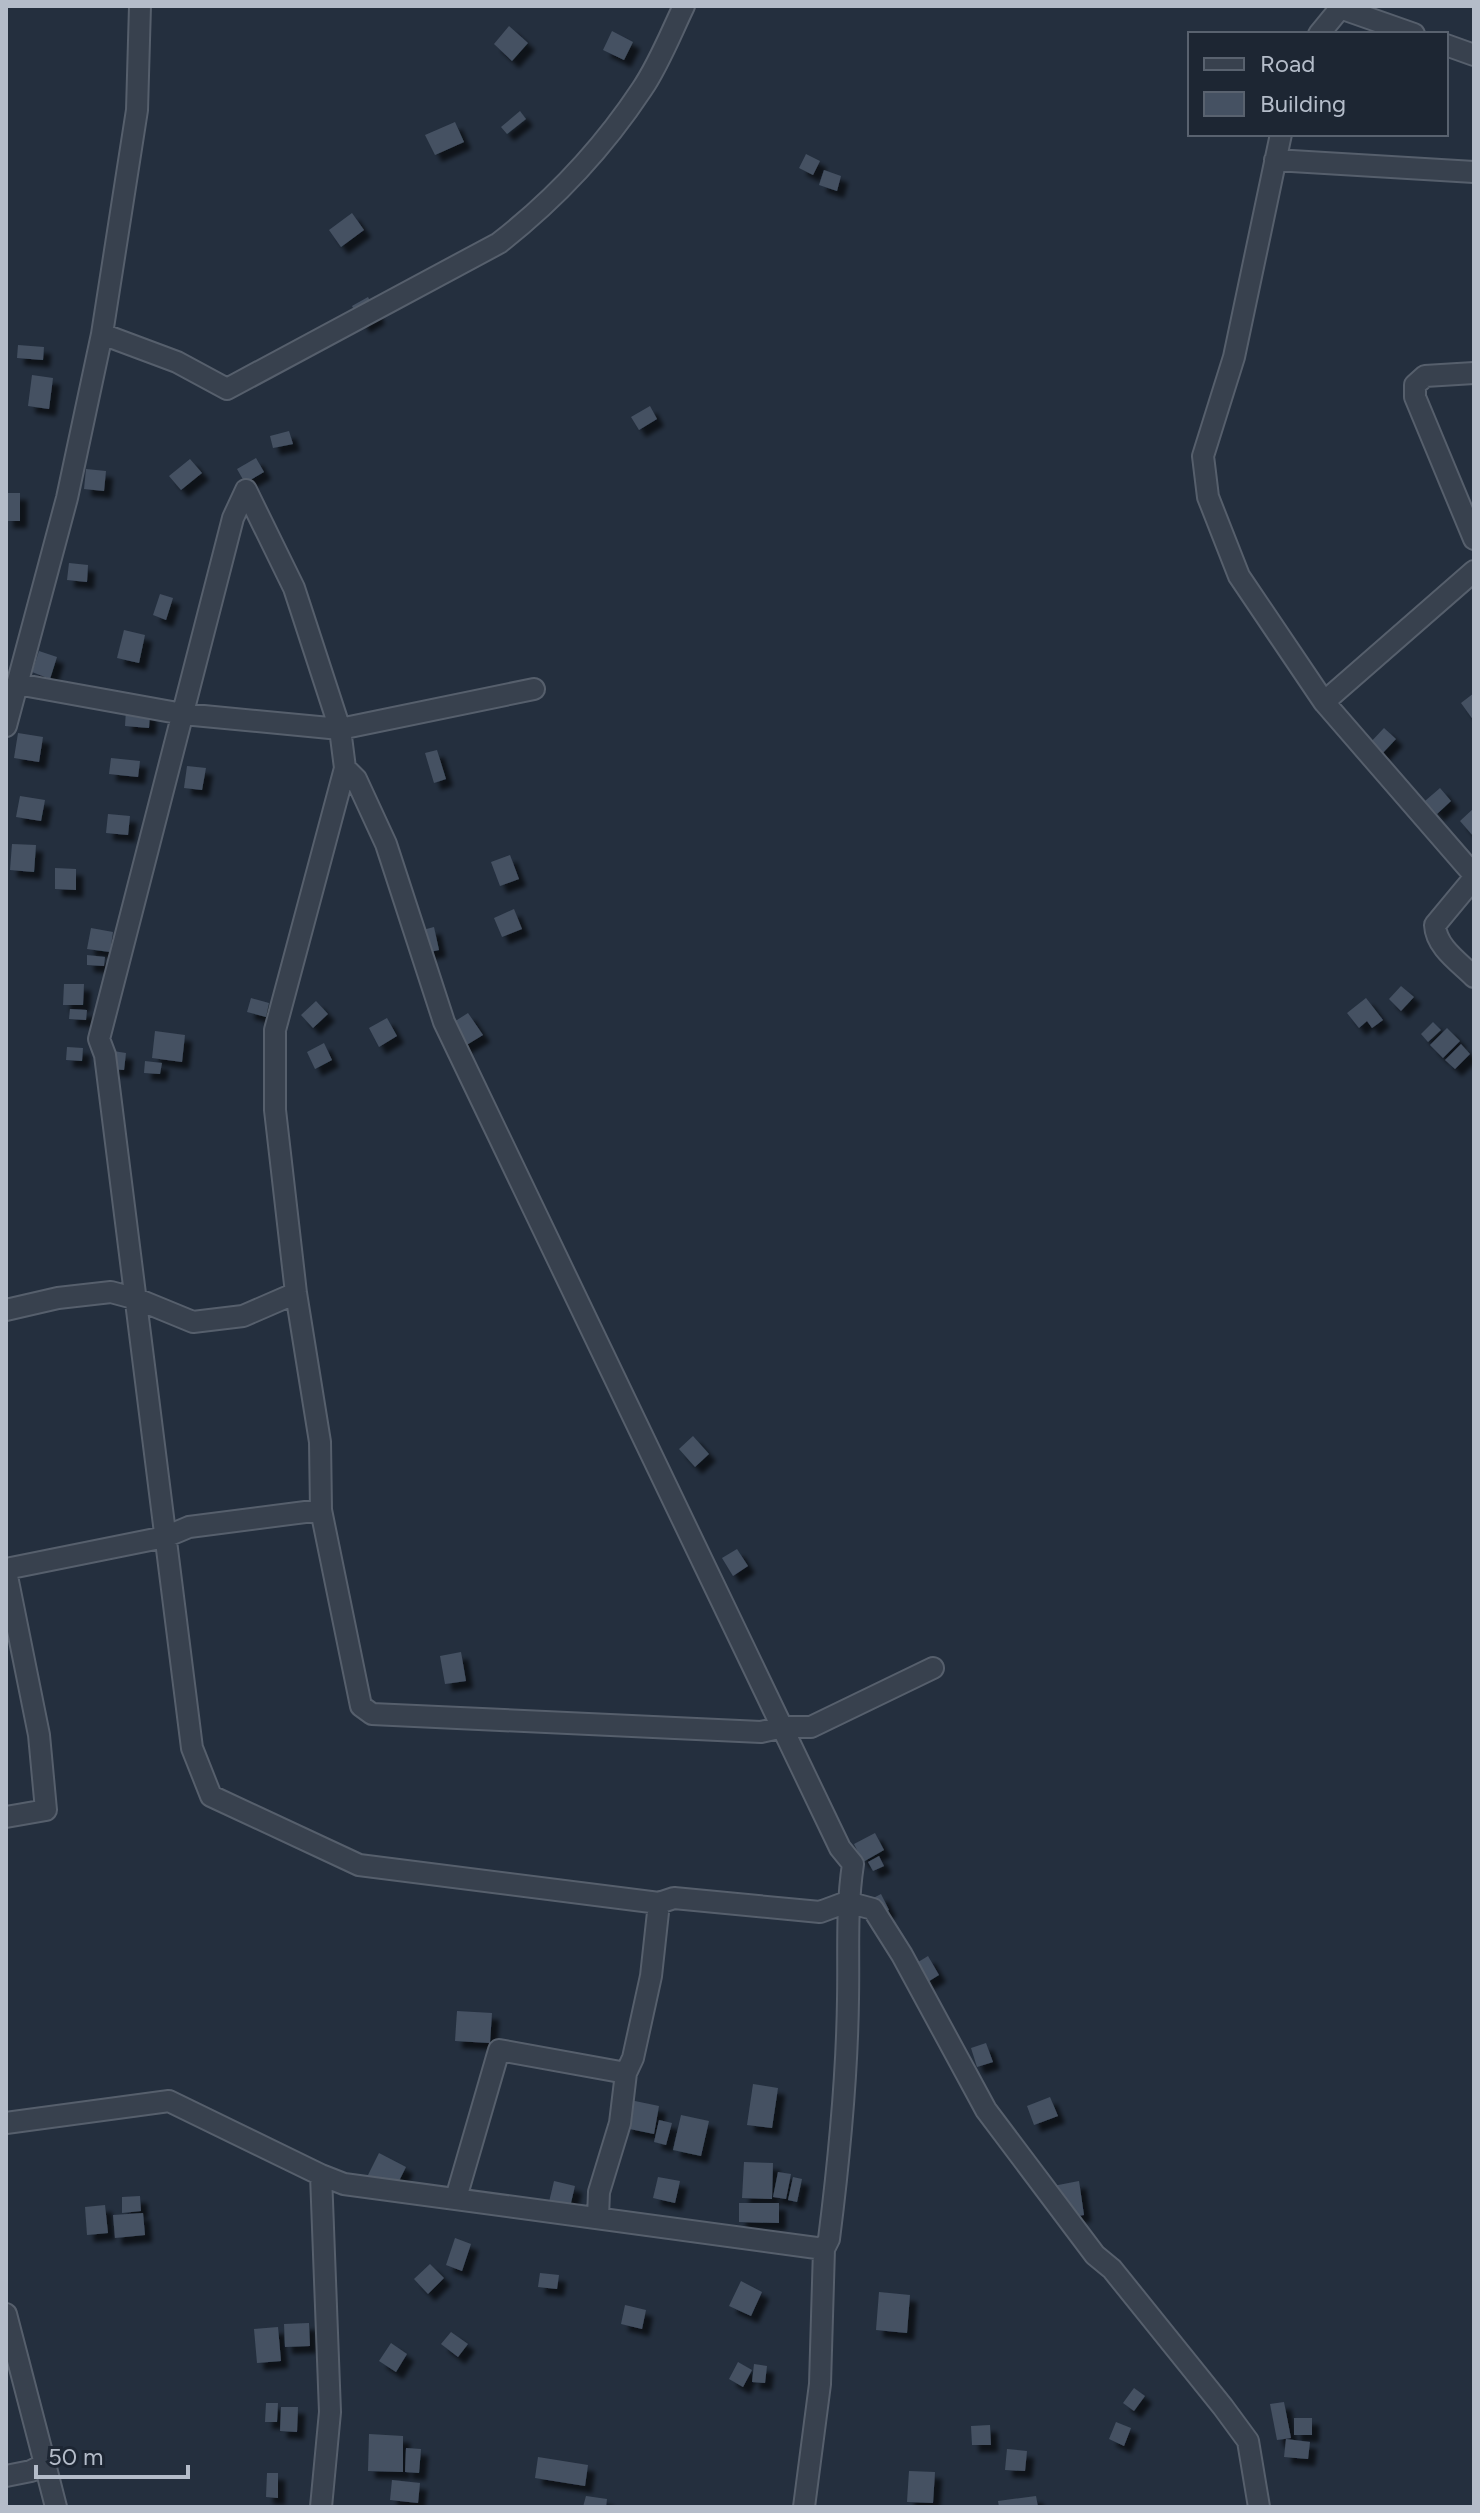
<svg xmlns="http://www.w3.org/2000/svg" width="1480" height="2513" font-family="Figtree,sans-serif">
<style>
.building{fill:#455162;filter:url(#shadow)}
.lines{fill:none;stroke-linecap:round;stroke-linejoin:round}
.minor-casing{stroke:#565f6c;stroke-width:24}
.minor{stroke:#38414e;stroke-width:20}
</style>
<defs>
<filter id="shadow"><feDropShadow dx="7" dy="7" stdDeviation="2" flood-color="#0009"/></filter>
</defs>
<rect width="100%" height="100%" fill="#242f3e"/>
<path class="building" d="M509 26 528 43 512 61 494 44Z
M612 31 633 42 624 60 603 50Z
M520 111 526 119 507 134 501 127Z
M455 122 464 142 435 155 425 135Z
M806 154 820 161 813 175 799 168Z
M824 170 841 176 837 191 819 185Z
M352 213 364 230 341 247 329 230Z
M368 297 378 317 363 326 352 306Z
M18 345 44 347 43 360 17 358Z
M32 375 53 378 49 409 28 406Z
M650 406 657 419 639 430 631 417Z
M289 431 293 444 273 448 270 436Z
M256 458 264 472 245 483 237 469Z
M190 459 202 473 181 490 169 476Z
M86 469 106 471 104 491 84 489Z
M6 493H20V521H6Z
M69 563 88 565 87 582 67 580Z
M160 594 173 598 166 620 153 615Z
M124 630 145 635 139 663 117 658Z
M39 651 57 657 50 679 32 672Z
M1474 693V721L1461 703Z
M126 710 150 712 149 728 125 726Z
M1384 728 1396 739 1380 756 1368 745Z
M18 733 43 737 39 762 14 758Z
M437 750 446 779 434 783 425 753Z
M111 758 140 761 138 777 109 774Z
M187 766 206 768 202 790 184 788Z
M1440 788 1451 801 1437 814 1425 801Z
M20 796 45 800 41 821 16 817Z
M1474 808V837L1460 821Z
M108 814 130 816 128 835 106 833Z
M12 844 36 845 34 872 10 870Z
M510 855 519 879 500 886 491 862Z
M55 868 76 869V890L55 889Z
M514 909 522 929 502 937 494 918Z
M434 927 439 950 421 954 415 932Z
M91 928 113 932 110 952 87 949Z
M87 955 105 957 104 966 87 965Z
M64 984H84L83 1005H63Z
M1401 986 1414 997 1401 1011 1389 999Z
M251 998 269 1003 266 1017 247 1012Z
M1366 998 1383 1020 1372 1028 1367 1021 1359 1028 1347 1013Z
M316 1001 328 1014 313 1028 301 1015Z
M70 1009 87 1010 86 1020 69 1019Z
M468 1013 483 1035 460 1049 446 1027Z
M387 1018 397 1036 379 1047 369 1028Z
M1433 1022 1441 1030 1428 1042 1421 1034Z
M1447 1028 1460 1041 1443 1058 1430 1045Z
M155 1031 185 1035 182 1062 152 1058Z
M324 1043 332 1060 315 1069 307 1052Z
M1461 1044 1470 1054 1455 1069 1445 1060Z
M67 1047 83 1048 82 1061 66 1060Z
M113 1051 126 1053 124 1070 111 1069Z
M145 1061 162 1063 160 1074 144 1073Z
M693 1436 709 1454 695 1467 679 1449Z
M737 1549 748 1566 733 1576 722 1558Z
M461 1652 466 1681 445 1684 440 1656Z
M875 1833 884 1850 863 1862 854 1844Z
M879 1856 884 1866 873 1871 868 1862Z
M881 1894 889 1910 867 1920 860 1905Z
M928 1956 939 1975 926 1983 915 1964Z
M457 2011 492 2013 490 2043 455 2041Z
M986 2043 993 2062 977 2067 971 2048Z
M753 2084 778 2088 772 2128 747 2125Z
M1050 2097 1058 2116 1034 2125 1027 2106Z
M630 2100 659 2106 654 2134 625 2128Z
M681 2115 709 2121 701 2156 673 2150Z
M659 2120 672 2123 666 2145 654 2142Z
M379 2153 406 2167 394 2191 367 2177Z
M744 2162 773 2163 772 2199 742 2198Z
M778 2172 791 2174 786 2199 773 2197Z
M658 2177 680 2181 675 2203 653 2198Z
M793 2177 802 2179 797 2202 788 2200Z
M554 2181 575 2186 570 2207 549 2202Z
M1079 2181 1084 2215 1058 2219 1053 2186Z
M140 2196 141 2211 122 2213V2197Z
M739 2203H779V2223L739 2222Z
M105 2205 108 2233 87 2235 85 2207Z
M143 2213 145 2235 115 2238 113 2215Z
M455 2238 471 2244 462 2271 446 2265Z
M430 2264 444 2278 428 2294 414 2279Z
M540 2273 559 2275 557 2289 538 2287Z
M741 2281 762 2292 751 2316 729 2306Z
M879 2292 910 2295 907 2333 876 2330Z
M625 2305 646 2310 642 2329 621 2324Z
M309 2323 310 2346 285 2347 284 2324Z
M278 2327 281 2361 257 2363 254 2329Z
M451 2332 468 2344 458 2357 441 2344Z
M391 2343 407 2354 396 2372 379 2361Z
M738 2362 752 2370 743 2387 729 2379Z
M754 2364 767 2366 765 2383 752 2382Z
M1134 2388 1145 2396 1134 2411 1123 2403Z
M1284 2402 1291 2438 1277 2440 1270 2404Z
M266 2403H278L277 2422H265Z
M281 2407H298L297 2432 280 2431Z
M1294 2418H1312V2435H1294Z
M1116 2422 1131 2428 1124 2446 1109 2439Z
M990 2425 991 2445H972L971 2426Z
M369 2434 403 2436V2472L368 2471Z
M1286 2439 1310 2442 1308 2459 1284 2457Z
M406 2448 421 2449 419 2473 405 2472Z
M1007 2449 1027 2451 1025 2471 1005 2470Z
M538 2457 588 2465 585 2486 535 2478Z
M909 2471 935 2472 933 2503 907 2502Z
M267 2473H278V2498L266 2497Z
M392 2480 420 2483 418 2503 390 2500Z
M586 2496 607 2499 606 2507H583Z
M1036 2496 1038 2507H999L998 2501Z"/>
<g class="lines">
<defs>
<path id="minor" d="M140 6 137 110 102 334 177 362 227 389 499 243C554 200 603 148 642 89 659 64 671 33 684 6
M1340 8 1414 34
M1319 34 1342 6
M1446 45 1474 55
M1281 134 1234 357 1203 456 1208 497 1239 576 1324 702 1474 875
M1275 160 1474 172
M1474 373 1425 376 1415 385V397L1474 539
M246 490 233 518 99 1039 105 1055 192 1748 211 1796 359 1865 659 1903 674 1898 820 1912 847 1902 873 1909 902 1955 986 2110 1095 2255 1112 2269 1223 2407 1248 2441 1259 2507
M246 490 294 588 340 729 345 768 275 1030V1110L296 1293 320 1442 321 1510 361 1706 372 1714 761 1732 783 1727H811L933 1668
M17 684 183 714 340 729 534 689
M1324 702 1474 571
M6 726 67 498 102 334
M345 768 356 779 386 844 444 1022 840 1848 853 1864C846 1911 849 1953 848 1999 847 2080 839 2160 829 2239L824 2249 820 2384 804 2507
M1474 878 1435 925C1436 947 1459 962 1474 977
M6 1310 58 1298 111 1292 137 1299 193 1322 243 1316 296 1293
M6 1569 165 1537 189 1527 321 1510
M6 1571 39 1735 46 1810 6 1817
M6 2123 169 2101 321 2175 344 2184 824 2249
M321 2175 330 2412 321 2507
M456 2198 499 2050 626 2073
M598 2217 599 2192 620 2123 626 2073 633 2058 651 1976 659 1903
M6 2314 45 2464 31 2471 6 2476
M45 2464 56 2507"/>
</defs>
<use href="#minor" class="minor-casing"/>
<use href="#minor" class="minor"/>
</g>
<rect width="1480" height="2513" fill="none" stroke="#b4bcc9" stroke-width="16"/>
<rect x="1188" y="32" width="260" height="104" fill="#1d2633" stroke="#59626f" stroke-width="2"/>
<rect x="1204" y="58" width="40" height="12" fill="#38414e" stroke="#59626f" stroke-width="2"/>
<text x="1260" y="72" font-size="24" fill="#b4bcc9">Road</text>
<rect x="1204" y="92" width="40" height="24" fill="#455162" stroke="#59626f" stroke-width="2"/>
<text x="1260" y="112" font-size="24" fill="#b4bcc9">Building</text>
<path d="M36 2465v12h152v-12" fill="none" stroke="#b4bcc9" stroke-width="4"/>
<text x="48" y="2465" font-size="24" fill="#b4bcc9" stroke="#1d2633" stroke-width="6" paint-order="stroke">50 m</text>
</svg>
